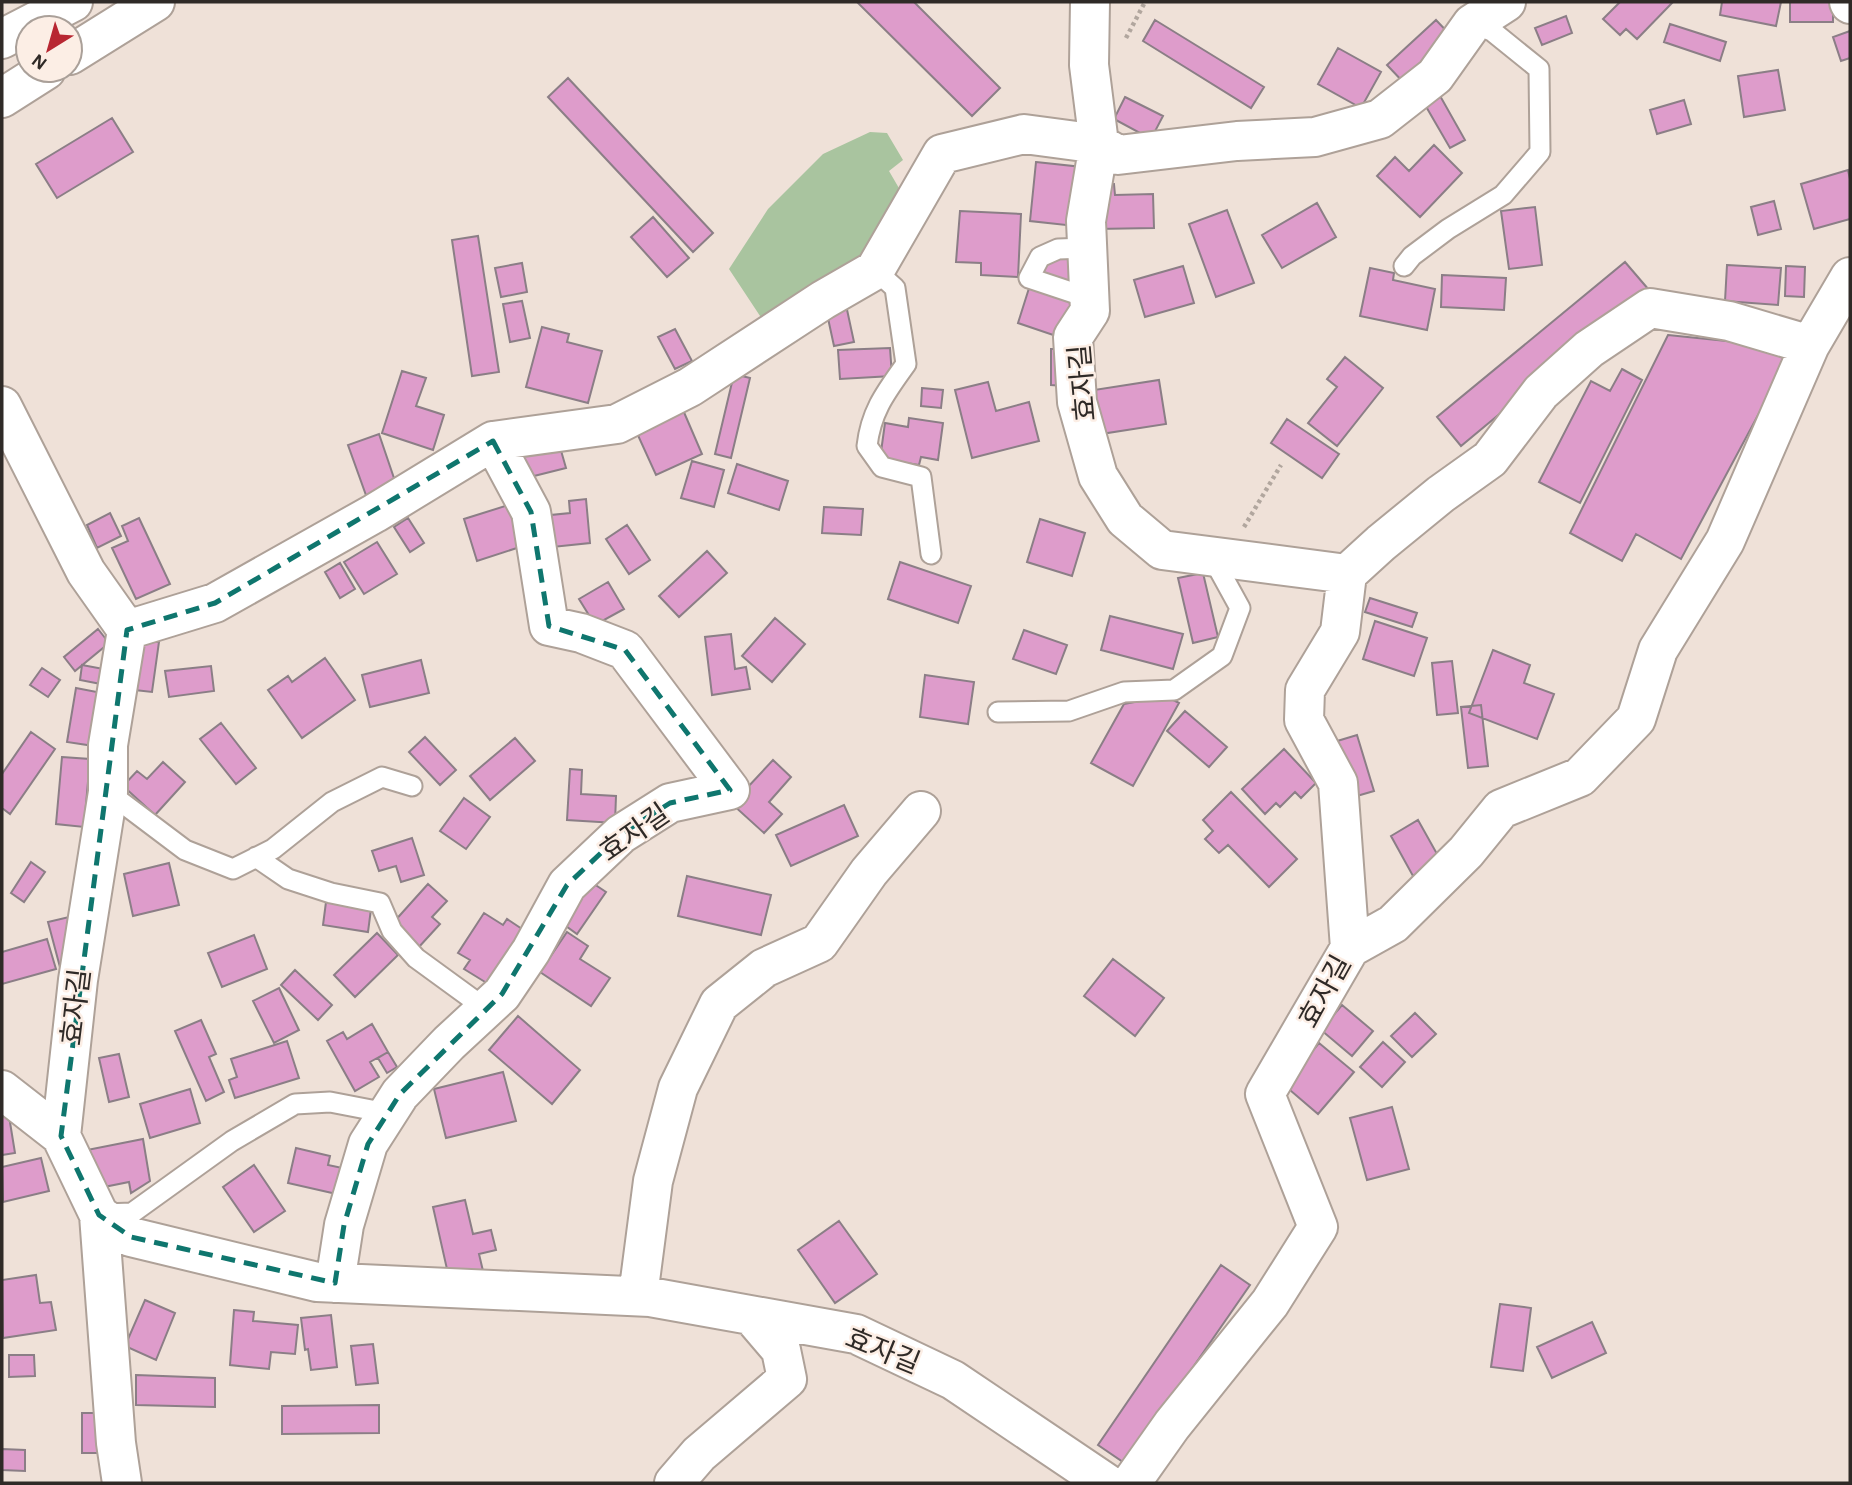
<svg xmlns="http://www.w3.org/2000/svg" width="1852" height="1485" font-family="'Alegreya Sans','Noto Sans KR',sans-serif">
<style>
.green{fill:#a9c49f}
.building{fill:#de9ccb;stroke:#8b7e86;stroke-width:2}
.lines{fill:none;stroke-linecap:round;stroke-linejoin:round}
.lane-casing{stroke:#aea198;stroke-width:23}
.street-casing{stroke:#aea198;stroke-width:42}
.secondary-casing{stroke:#aea198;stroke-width:42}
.path{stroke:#b1a69e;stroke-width:4.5;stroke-dasharray:3.5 3.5;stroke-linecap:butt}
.lane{stroke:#fff;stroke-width:19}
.street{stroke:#fff;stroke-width:38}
.secondary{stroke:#fff;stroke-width:38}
.marked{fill:none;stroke:#0f766e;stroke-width:5;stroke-dasharray:14 9;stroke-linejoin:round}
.labels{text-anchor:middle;stroke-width:5;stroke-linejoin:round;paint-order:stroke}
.street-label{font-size:28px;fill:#2f2a27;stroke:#fceee5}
</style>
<rect width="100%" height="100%" fill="#efe1d8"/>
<path class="green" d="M870 132 887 133 903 160 889 171 903 195 862 264 764 322 729 269 768 209 823 154Z"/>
<path class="building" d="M857 2H914L1000 88 972 116Z
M1620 2H1673L1637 39 1626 29 1620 35 1603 19Z
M1722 2H1781L1776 26 1720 15Z
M1790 2H1833V22H1790Z
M1566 16 1572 33 1542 45 1535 28Z
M1155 20 1264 87 1251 108 1143 41Z
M1436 20 1455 40 1406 85 1387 65Z
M1670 24 1726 42 1720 61 1664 42Z
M1850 31V58L1841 61 1833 37Z
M1338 48 1381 72 1361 108 1318 84Z
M1778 70 1785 110 1744 117 1738 76Z
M568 78 713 233 693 252 548 97Z
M1439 94 1465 140 1450 148 1424 103Z
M1125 97 1163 116 1151 139 1114 119Z
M1684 100 1691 124 1657 134 1650 110Z
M112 118 133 152 57 198 36 164Z
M1434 145 1462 173 1420 217 1377 176 1395 157 1409 171Z
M1036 162 1082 167 1075 226 1030 221Z
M1848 170 1850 179V219L1814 229 1801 184Z
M1114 184 1115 195 1153 194 1154 228 1096 229 1095 185Z
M1774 201 1781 229 1758 235 1751 207Z
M1317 203 1336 237 1282 268 1262 235Z
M1535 207 1542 265 1509 269 1501 211Z
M1227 210 1254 283 1216 297 1189 224Z
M960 211 1021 214 1018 277 981 275V263L956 262Z
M653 217 689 258 667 277 631 237Z
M478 236 499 372 472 376 452 240Z
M1072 253 1073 284 1034 276 1054 254Z
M1625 262 1649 290 1461 446 1437 417Z
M522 263 527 292 501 297 495 268Z
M1727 265 1781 268 1778 305 1725 301Z
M1183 266 1194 303 1145 317 1134 280Z
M1786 266 1805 267 1804 297 1785 296Z
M1370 268 1394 273 1393 280 1435 289 1427 330 1360 316Z
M1442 275 1506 278 1504 310 1441 307Z
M1030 285 1074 300 1062 338 1018 323Z
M522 301 530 338 510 342 503 304Z
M846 305 854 342 834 346 826 309Z
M542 327 569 334 567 342 602 351 588 403 526 387Z
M675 329 692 361 675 369 658 337Z
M1668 335 1794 348 1681 559 1636 534 1622 561 1570 533Z
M890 348 892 376 840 379 838 350Z
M1051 349H1064V386L1051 385Z
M1345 357 1383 388 1337 446 1308 423 1337 387 1327 379Z
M1622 369 1642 380 1580 503 1539 482 1591 381 1610 391Z
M402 371 426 378 416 406 444 415 433 450 382 433Z
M734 374 750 378 731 458 715 454Z
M1159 380 1166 424 1101 434 1094 390Z
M988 382 996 411 1029 402 1039 441 972 458 955 390Z
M922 388 943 390 941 408 921 406Z
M683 410 702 454 656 475 636 431Z
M909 418 943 423 938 460 921 457 919 465 880 459 885 423 908 427Z
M1287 419 1339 454 1322 478 1271 443Z
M379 434 397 487 367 498 348 445Z
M558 440 566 468 526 478 519 450Z
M692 461 724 470 714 507 681 498Z
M737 464 788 481 779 510 728 493Z
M586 499 590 543 543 548 541 516 570 513 569 501Z
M518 502 520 547 477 561 464 519Z
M824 507 863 509 861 535 822 533Z
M110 513 121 536 97 548 87 525Z
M139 518 170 584 136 599 112 548 128 541 122 526Z
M408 518 424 543 410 552 394 527Z
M1040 519 1085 533 1072 576 1027 562Z
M627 525 650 560 629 574 606 539Z
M377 542 397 574 364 594 344 562Z
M707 551 727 573 679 617 659 596Z
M900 562 971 586 958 623 888 599Z
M340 563 355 589 340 598 325 572Z
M1203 573 1218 637 1193 643 1178 578Z
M608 582 624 609 595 625 579 599Z
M1370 598 1417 613 1412 627 1365 612Z
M1110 616 1183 634 1173 669 1101 650Z
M775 618 805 644 772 682 742 656Z
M1375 621 1427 638 1414 676 1363 659Z
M98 629 109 643 75 671 64 657Z
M1024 630 1067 645 1056 674 1013 659Z
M731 634 735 669 746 667 750 689 712 695 705 637Z
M133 639 159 642 152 692 126 689Z
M1493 650 1530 665 1524 683 1554 694 1537 739 1469 713Z
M325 658 355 700 302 738 268 690 288 676 292 682Z
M421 660 429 693 370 707 362 675Z
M1452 661 1458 713 1437 715 1432 663Z
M82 665 109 670 106 685 80 680Z
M211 666 214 691 169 697 165 671Z
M42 668 60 680 48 697 30 685Z
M925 675 974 682 968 724 920 717Z
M76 688 102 693 94 746 67 742Z
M1166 696 1179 703 1133 786 1091 763 1124 704Z
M1481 705 1488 766 1468 768 1461 707Z
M1185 711 1227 747 1209 767 1167 731Z
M221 723 256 768 236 784 200 739Z
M31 732 55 749 10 814 2 808V774Z
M1357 735 1374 791 1350 798 1334 742Z
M425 737 456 770 440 785 409 752Z
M515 738 535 761 490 800 470 776Z
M1284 749 1316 783 1301 798 1295 792 1280 807 1276 803 1265 814 1242 789Z
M62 757 90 759 84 827 56 824Z
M773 760 791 777 769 802 782 814 764 833 732 804Z
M163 762 185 782 155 815 123 786 137 771 147 779Z
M570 769 582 770 581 794 616 796 615 823 567 820Z
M1231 792 1297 859 1269 887 1228 845 1219 853 1205 839 1213 831 1203 820Z
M464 798 490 817 466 849 440 831Z
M844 805 858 836 791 866 776 835Z
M1418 820 1441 861 1413 876 1391 836Z
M412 838 424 875 401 882 396 866 379 871 372 851Z
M31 862 45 872 24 902 11 893Z
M169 863 179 905 133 916 124 874Z
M687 876 771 895 761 935 678 916Z
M588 880 606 892 577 934 559 921Z
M428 884 447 901 432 917 440 924 418 948 392 924Z
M326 902 371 909 368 932 323 925Z
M484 913 503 925 507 919 525 931 490 985 464 969 470 960 458 953Z
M69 917 61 971 48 922Z
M567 932 588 946 580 959 610 978 591 1006 540 972Z
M377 933 398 955 355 997 334 975Z
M254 935 267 969 222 987 208 953Z
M47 939 56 969 2 984V952Z
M1113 959 1164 998 1135 1036 1084 996Z
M295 970 332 1005 318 1020 281 985Z
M279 988 299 1030 274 1043 253 1001Z
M1342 1005 1373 1031 1352 1056 1321 1030Z
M1415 1013 1436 1034 1412 1057 1391 1036Z
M518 1016 580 1070 552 1104 489 1050Z
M201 1020 216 1054 209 1057 224 1092 206 1101 175 1031Z
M372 1024 388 1052 370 1062 379 1077 355 1091 327 1041 343 1032 347 1039Z
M287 1041 299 1078 235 1098 229 1080 237 1077 231 1059Z
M1383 1042 1405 1062 1382 1087 1360 1067Z
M1319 1043 1354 1072 1318 1114 1284 1085Z
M388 1052 397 1067 387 1073 378 1058Z
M119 1054 129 1097 109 1102 99 1058Z
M503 1072 516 1121 446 1138 434 1089Z
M190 1089 200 1123 150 1138 140 1104Z
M1392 1107 1409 1169 1367 1180 1350 1118Z
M8 1110 15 1153 2 1155V1111Z
M143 1139 150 1181 131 1193 129 1182 94 1189 87 1150Z
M296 1148 330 1156 328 1165 347 1169 341 1195 288 1183Z
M41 1158 49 1191 3 1202 2 1167Z
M254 1165 285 1211 254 1232 223 1187Z
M465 1200 473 1234 491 1230 496 1250 479 1254 483 1271 449 1278 433 1207Z
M839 1221 877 1274 835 1303 798 1250Z
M1221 1265 1250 1285 1126 1464 1098 1445Z
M36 1275 40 1303 51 1302 56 1330 3 1338 2 1280Z
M145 1300 175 1313 156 1360 125 1346Z
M1500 1304 1531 1308 1523 1371 1491 1367Z
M234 1310 254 1312 253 1321 298 1325 295 1354 271 1352 269 1369 230 1365Z
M331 1315 337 1367 311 1370 308 1349 305 1350 301 1318Z
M1592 1322 1606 1353 1552 1378 1537 1347Z
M373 1344 378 1383 356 1385 351 1346Z
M9 1355H34L35 1376 9 1377Z
M136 1375 215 1378V1407L136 1405Z
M379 1405V1433L282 1434V1406Z
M82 1413H107V1453H82Z
M2 1449 25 1450V1471L2 1470Z"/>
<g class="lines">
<defs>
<path id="lane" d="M1087 248 1058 249 1040 257 1029 278 1089 298
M1404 266 1412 256 1448 229 1503 195 1540 152 1539 69 1492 31 1472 24
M875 270 895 288 906 364C886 392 871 411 867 446L882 467 921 477 931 554
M998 712 1069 711 1124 692 1174 690 1222 656 1240 608 1212 557
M108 792 185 850 233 869 273 849 332 802 382 777 412 786
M256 857 288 879 331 893 380 903 392 931 416 958 486 1009
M104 1214 132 1213 232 1141 295 1104 330 1102 387 1113"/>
<path id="street" d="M1090 2 1089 65 1099 144 1086 221 1090 311 1073 337 1077 402 1098 476 1125 519 1162 550 1347 574 1340 632 1305 690 1304 720 1338 783 1350 948 1265 1094 1318 1227 1270 1303 1172 1425 1131 1483
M1849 2 1850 4
M2 406 86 572 127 630 108 745V792L78 980 61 1136 99 1215 131 1237 317 1282 650 1297 856 1334 953 1380 1106 1483
M1347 574 1381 543 1441 494 1490 459 1541 392 1589 349 1650 308 1729 321 1810 345
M127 630 215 603 375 513 493 441 617 424 690 387 823 300 875 270 942 154 1024 134 1099 144 1118 155 1237 141 1315 137 1380 119 1435 76 1472 24 1506 2
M1350 948 1393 924 1466 852 1501 809 1580 777 1636 719 1658 650 1725 541 1810 345 1850 277
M2 1090 61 1136
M99 1215 116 1443 122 1483
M335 1283 344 1225 368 1144 400 1094 449 1043 502 994 531 951 567 885 621 834 670 803 730 790 625 650 581 633 549 626 531 512 493 441
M638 1296 653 1181 678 1088 719 1004 764 968 819 943 869 872 921 811
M674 1483 699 1454 787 1379 781 1350 752 1316"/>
<path id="secondary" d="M2 39 73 2
M70 55 155 2
M2 98 46 70"/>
</defs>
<use href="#lane" class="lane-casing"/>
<use href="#street" class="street-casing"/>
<use href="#secondary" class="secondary-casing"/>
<path class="path" d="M1126 38 1145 2
M1244 527 1281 465"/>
<use href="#lane" class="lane"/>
<use href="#street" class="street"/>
<use href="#secondary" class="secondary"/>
</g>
<path class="marked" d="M493 441 531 512 549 626 625 650 730 790 670 803 621 834 567 885 502 994 400 1094 368 1144 344 1225 335 1283 131 1237 99 1215 61 1136 127 630 215 603Z"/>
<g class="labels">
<g class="street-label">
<text transform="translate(1082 383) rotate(-95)" y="10">효자길</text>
<text transform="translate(634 832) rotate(-35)" y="10">효자길</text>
<text transform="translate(1324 991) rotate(-61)" y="10">효자길</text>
<text transform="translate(75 1007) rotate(-83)" y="10">효자길</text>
<text transform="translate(883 1350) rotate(22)" y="10">효자길</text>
</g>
</g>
<rect width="1852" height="1485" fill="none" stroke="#2f2a27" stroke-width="7"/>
<g transform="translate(49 49) rotate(217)"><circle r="33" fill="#fceee5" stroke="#aaa099" stroke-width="2"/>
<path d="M0-5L12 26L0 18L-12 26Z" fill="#b82732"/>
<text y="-10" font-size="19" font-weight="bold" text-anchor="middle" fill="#2f2a27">N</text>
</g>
</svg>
